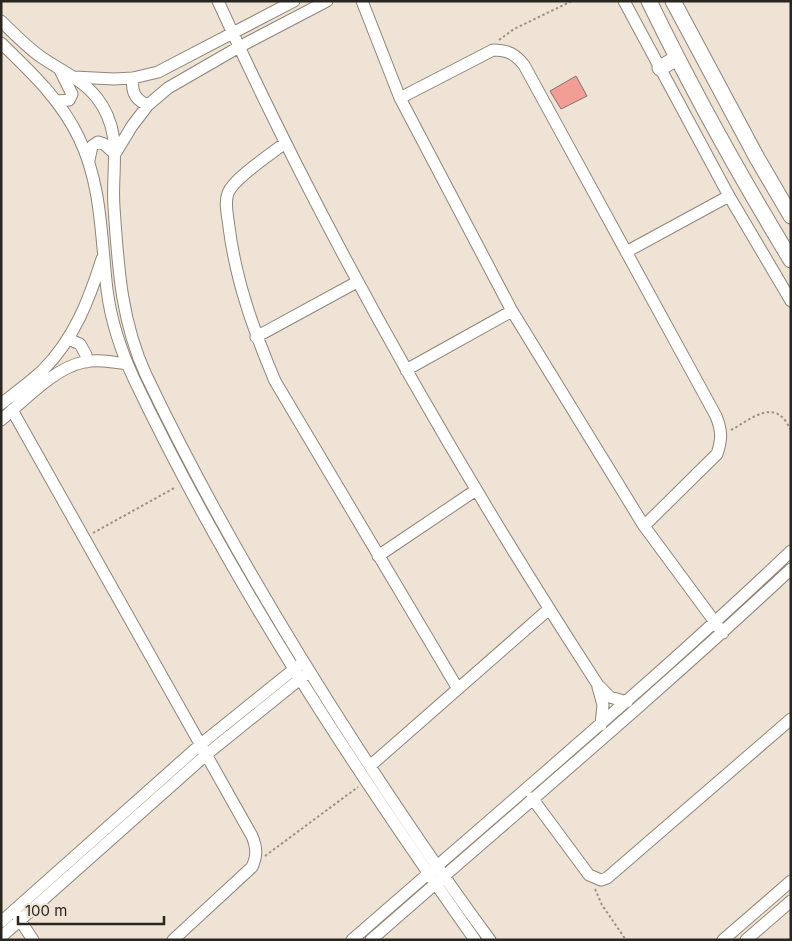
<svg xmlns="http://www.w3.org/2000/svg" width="792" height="941" font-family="Inter,sans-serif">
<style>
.building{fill:#f29e96;stroke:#84716f}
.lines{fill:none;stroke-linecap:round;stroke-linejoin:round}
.street-casing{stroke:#8f8578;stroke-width:13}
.secondary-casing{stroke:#8f8578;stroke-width:17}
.path{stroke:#9b9287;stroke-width:2;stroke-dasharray:2.5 2.5;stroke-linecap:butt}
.street{stroke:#fff;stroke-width:11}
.secondary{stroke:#fff;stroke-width:15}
</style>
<rect width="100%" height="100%" fill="#eee3d4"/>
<path class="building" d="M576 76 587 96 561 109 550 91Z"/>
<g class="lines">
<defs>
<path id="street" d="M218 1C326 239 456 466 598 685L610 697 627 702
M362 1 400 98 512 311 644 526 723 633
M624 1 729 196 791 301
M1 21C14 34 27 47 41 57 60 70 83 80 97 98 124 133 111 168 114 207 118 266 121 321 146 375 207 503 279 626 356 745 399 811 443 877 490 940
M1 43C31 72 61 100 79 138 102 185 101 239 107 290 111 321 121 351 134 379 228 577 349 761 475 940
M74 77 114 79 133 78 158 72 294 1
M133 78C131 91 135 100 148 105
M400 98 493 50C508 50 515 54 524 65L716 416C722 431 722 439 717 454L644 526
M57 101 69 100 72 94 60 70
M285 143C271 154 234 178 228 193 224 204 228 216 229 227 236 282 254 331 275 381L458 689
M89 160 92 146 98 142 104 144 115 154 132 126 148 105 168 88 239 47 327 1
M626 252 729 196
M256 337 357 282
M68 339 80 344 86 355V362
M406 370 512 311
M1 404C15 393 30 382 43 370 74 339 89 300 102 259
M12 410 252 836C257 848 257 856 252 867L173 940
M1 420C25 400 54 368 84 362 99 359 113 362 127 364
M378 556 476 490
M598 687 603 705 601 725
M370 766 549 609
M532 798 589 875 601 880 607 878 791 719
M16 914 33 940
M1 922 201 744 298 666
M1 937 207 754 305 675
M352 940C499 811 649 686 791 551
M371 940C511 817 654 697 791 569
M723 940 791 881
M746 940 791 901"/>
<path id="secondary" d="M649 1C692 90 740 176 791 260
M673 1 757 158 791 216
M660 68 677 58"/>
</defs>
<use href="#street" class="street-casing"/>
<use href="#secondary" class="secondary-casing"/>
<path class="path" d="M499 40 514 29 572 1
M731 430C745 423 767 403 782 417 786 420 788 426 791 430
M93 533 176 487
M265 856 358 787
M595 889 602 905 626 940"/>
<use href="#street" class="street"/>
<use href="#secondary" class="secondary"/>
</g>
<rect width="792" height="941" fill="none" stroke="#29251f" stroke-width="5"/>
<path d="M18 916v8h146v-8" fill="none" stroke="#29251f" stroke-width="2.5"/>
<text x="25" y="916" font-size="15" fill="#29251f" stroke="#eee3d4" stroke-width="4" paint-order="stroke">100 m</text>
</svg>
